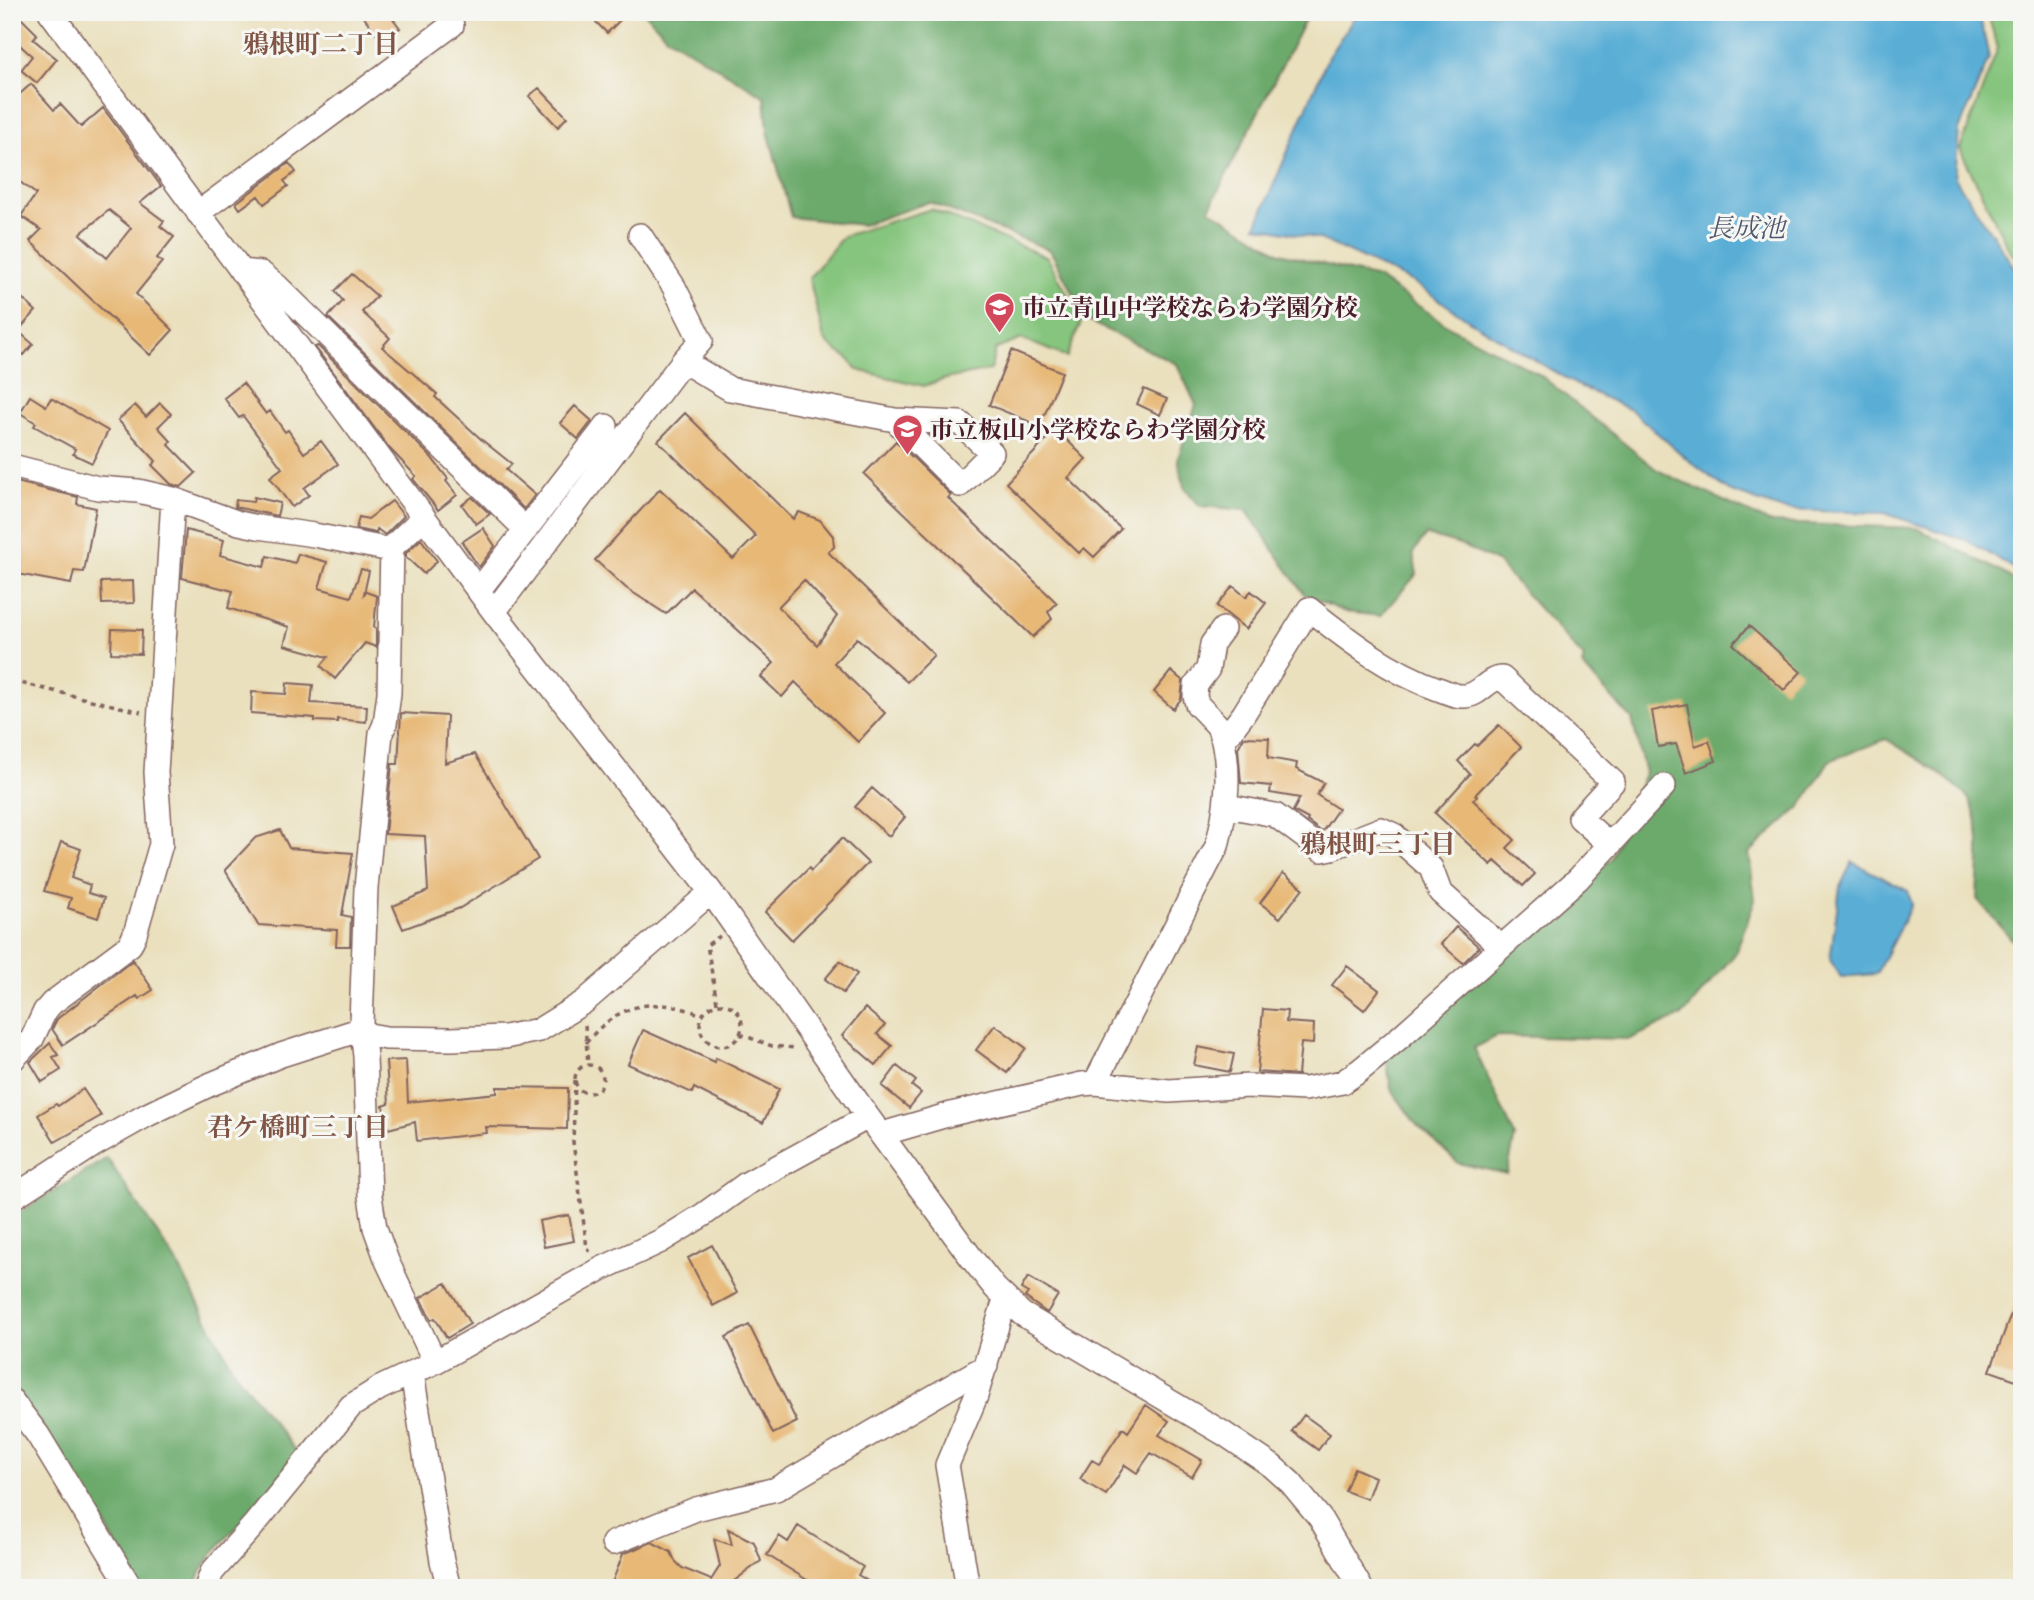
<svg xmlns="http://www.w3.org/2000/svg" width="2034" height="1600" font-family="'IM FELL English','Noto Serif JP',serif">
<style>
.green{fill:#85c57d;stroke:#687254;stroke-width:2}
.forest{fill:#6caa6c;stroke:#5b644c;stroke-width:2}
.water{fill:#5aaed6;stroke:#526680;stroke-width:2}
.building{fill:#e7b876;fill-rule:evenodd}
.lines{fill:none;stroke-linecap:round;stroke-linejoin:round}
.minor-casing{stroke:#82635e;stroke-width:26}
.path{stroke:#82635e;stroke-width:3.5;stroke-dasharray:5 5;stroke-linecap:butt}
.minor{stroke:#fff;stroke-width:23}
.labels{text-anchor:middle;stroke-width:6;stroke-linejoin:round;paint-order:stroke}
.poi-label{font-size:24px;font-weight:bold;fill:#4a1f2b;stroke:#f6f6f2;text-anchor:start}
.neighbourhood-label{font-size:26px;font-weight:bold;fill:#815545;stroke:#f6f6f2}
.water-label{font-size:26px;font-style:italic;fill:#50586f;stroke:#f6f6f2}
</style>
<rect width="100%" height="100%" fill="#f6f6f2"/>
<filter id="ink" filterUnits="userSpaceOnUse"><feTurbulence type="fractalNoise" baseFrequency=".0143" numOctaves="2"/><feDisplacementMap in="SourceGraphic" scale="14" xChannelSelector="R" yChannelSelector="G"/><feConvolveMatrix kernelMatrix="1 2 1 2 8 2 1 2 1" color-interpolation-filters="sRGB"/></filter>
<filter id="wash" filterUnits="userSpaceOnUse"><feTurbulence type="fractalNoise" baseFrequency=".00686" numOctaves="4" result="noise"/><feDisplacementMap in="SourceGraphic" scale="28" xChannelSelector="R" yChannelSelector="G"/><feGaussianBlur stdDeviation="1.57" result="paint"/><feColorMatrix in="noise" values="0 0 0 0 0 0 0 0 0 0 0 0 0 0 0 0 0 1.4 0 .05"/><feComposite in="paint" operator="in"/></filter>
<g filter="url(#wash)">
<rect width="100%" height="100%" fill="#eae0bd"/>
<path class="green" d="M1987 12H2022V267L2007 246 1960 149 1998 48Z
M931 209 1047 257 1082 320 1067 357 1022 339 996 349 990 370 941 380 924 386 857 370C846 351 836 355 824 339L809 278 843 236Z"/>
<path class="forest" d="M644 12H1309L1209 209 1280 253 1377 278 1453 329 1539 374 1657 470 1771 523 1917 528 2007 575 2022 587V951L1977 899C1978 869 1984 828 1970 801 1960 783 1905 751 1886 739L1829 761 1801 806 1749 853 1755 900 1735 954 1683 1015 1630 1039 1497 1036 1474 1048 1515 1136 1507 1174 1458 1163 1416 1124 1391 1089 1386 1056 1611 859 1645 773 1632 719 1582 666 1584 658 1497 562 1463 546 1426 535 1413 553 1417 574 1380 616 1345 612 1305 595 1246 510 1200 506 1184 487 1178 458 1196 405 1177 364 1088 321 1050 250 929 202 862 225 791 217 768 131 765 97 666 36Z
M107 1158 178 1265 234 1371 298 1454C282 1474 266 1494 249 1514 229 1537 203 1557 195 1588H139L103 1521 12 1384V1217Z"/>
<path class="water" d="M1358 12H1979L1989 58 1959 130 1955 178 2022 279V573L1966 540 1884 513 1783 510 1729 491 1687 459 1631 410 1575 384 1470 321 1413 282 1320 239 1256 226 1328 57Z
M1852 862 1908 891 1912 904 1876 974 1841 977 1830 960 1840 887Z"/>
<g id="blocks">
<path class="building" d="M12 12H15L37 34 33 39 57 59 37 83 21 70 32 56 12 38Z
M360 12H388L400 28 382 41Z
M586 12H628L607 33Z
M31 84 54 110 60 104 81 127 103 108 161 186 140 203 164 221 160 226 174 237 157 258 162 262 136 294 173 330 150 355 30 241 41 230 21 216 36 194 12 176V101ZM109 210 131 228 107 258 80 234Z
M539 88 567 117 558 127 529 96Z
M289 163 296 172 284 181 288 186 264 204 258 196 240 209 236 203Z
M352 274 377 296 362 312 390 338 382 347 437 394 435 397 482 440 512 464 506 470 535 495 524 509 328 317 343 301 335 291Z
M12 289 36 311 18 331 33 344 24 355 12 346Z
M318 346 431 457 448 479 446 481 457 495 438 510 413 479 416 476 390 449 315 347Z
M1011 351 1062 372 1040 426 989 405Z
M243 383 266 414 270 411 285 432 288 430 304 453 321 441 338 464 304 488 309 495 292 507 270 477 282 468 243 416 239 418 224 398Z
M1144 389 1167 399 1160 415 1137 404Z
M30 396 46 406 51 398 108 431 92 463 73 454 75 449 34 426 36 423 20 413Z
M160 403 171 414 158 427 171 441 168 444 196 473 181 487 171 484 152 465 156 461 118 420 135 405 146 417Z
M575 406 592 421 578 439 560 423Z
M685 413 793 519 799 512 820 520 833 536 834 547 828 552 934 655 907 682 857 638 834 663 885 713 858 742 795 682 782 697 761 677 774 663 692 588 666 614 626 588 595 560 660 489 733 559 756 536 658 441ZM804 580 837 616 817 645 778 607Z
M1056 429 1086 459 1068 478 1121 529 1094 557 1084 548 1079 553 1006 483Z
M896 441 951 495 948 498 1057 603 1048 612 1052 619 1033 637 864 474Z
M12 481 78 497 77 504 96 508 84 572 74 571 71 584 12 573Z
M254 497 280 503 277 516 235 507 236 500 253 502Z
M472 497 490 514 476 524 462 505Z
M392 501 404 516 385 535 377 529 376 533 356 529 359 517 368 519Z
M483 528 495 546 479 567 462 542Z
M186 530 224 540 220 555 264 567 267 556 295 563 298 554 327 562 319 588 351 597 361 569 369 571 364 594 366 592 377 596 374 627 376 628V647L365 643 335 679 321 666 328 657 284 645 289 627 228 608 233 591 182 578Z
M421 539 437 561 424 574 406 557V553Z
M133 581 134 603 102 604 101 582Z
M1233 586 1246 597 1251 591 1266 603 1246 629 1217 606Z
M1749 626 1801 672 1784 690 1733 644Z
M112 629 142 630 141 654 111 653Z
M1171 671 1183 681 1181 699 1173 709 1154 692Z
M287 683 313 685 311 703 367 706 366 722 337 719V722L315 721V718L251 713 252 692 286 694Z
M1687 704 1695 746 1709 741 1716 761 1686 773 1676 744 1658 747 1652 711Z
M401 713 447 716 445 763 475 754 538 859 460 908 403 929 393 906 428 891 425 836 385 834 392 764H398Z
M1499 725 1521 747 1475 795 1477 796 1473 800 1515 840 1507 848 1535 874 1523 886 1495 861 1491 865 1435 813 1470 774 1458 761 1475 744 1477 746Z
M1244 737 1269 738 1268 758 1297 763 1296 769 1324 783 1317 795 1338 809 1322 832 1307 821 1308 819 1293 811 1300 798 1270 793 1271 786 1241 783 1238 748Z
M872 788 905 817 889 836 855 807Z
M280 830 289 848 353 853 342 915 351 917 350 946H336L337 930 258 925 225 870 255 838Z
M842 838 868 863 792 940 765 912 809 868 811 871Z
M61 842 81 849 71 878 90 885 88 893 104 898 98 918 68 908 71 898 44 891Z
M1283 873 1303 888 1280 918 1260 903Z
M1456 927 1479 947 1463 963 1441 944Z
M133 960 153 990 139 999 137 996 63 1045 52 1029 57 1019Z
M840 961 857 974 843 993 825 979Z
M1347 966 1379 990 1364 1010 1332 985Z
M865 1008 885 1025 877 1034 892 1046 876 1065 842 1036Z
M1263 1009 1287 1011 1286 1022 1314 1024 1313 1044 1301 1043 1298 1075 1257 1072Z
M995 1025 1026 1048 1007 1073 976 1050Z
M643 1030 715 1062 716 1058 779 1089 763 1123 694 1088 692 1093 628 1064Z
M50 1043 58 1055 53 1057 61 1070 42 1082 30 1062Z
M1198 1047 1234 1054 1230 1072 1194 1065Z
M406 1060 408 1102 497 1093V1087L568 1088 567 1129 486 1127 487 1133 417 1141 415 1122 388 1129 383 1106 389 1104 386 1061Z
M897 1066 916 1081 912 1086 921 1093 909 1108 882 1086Z
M83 1089 101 1116 55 1142 38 1115 56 1104 58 1106Z
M569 1215 574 1241 544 1247 539 1221Z
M712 1245 737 1293 713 1306 688 1258Z
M1028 1277 1058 1295 1047 1313 1025 1297 1028 1293 1021 1289Z
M446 1283 470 1324 447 1338 435 1318 431 1320 420 1298Z
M2020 1290H2022V1382L1990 1371Z
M749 1325 797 1422 773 1434 726 1337Z
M1146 1405 1169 1421 1159 1435 1202 1460 1192 1477 1151 1453 1137 1473 1125 1465 1106 1495 1080 1479 1092 1460 1099 1464 1123 1428 1128 1432Z
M1304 1415 1330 1434 1318 1450 1292 1431Z
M1354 1468 1375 1477 1367 1499 1345 1491Z
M798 1526 863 1567 858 1575 879 1588H820L767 1555 779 1536 788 1542Z
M728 1529 754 1542 761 1561 726 1587 729 1588H610L623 1554 652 1542 671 1552 675 1561 682 1568 711 1580 720 1566 714 1539 732 1545Z"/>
</g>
</g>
<g filter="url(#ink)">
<use href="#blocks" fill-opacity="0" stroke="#82635e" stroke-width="2"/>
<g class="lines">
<defs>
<path id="minor" d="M50 12 494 612 711 892 868 1117 973 1260 995 1288 1022 1314 1223 1433 1272 1466 1291 1483 1320 1518 1361 1588
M198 213 452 25
M241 271 261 273 277 286 526 530
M683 361 730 389 895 420 960 423 992 453 960 485 895 420
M12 466 98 488 138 491 173 499 239 523 258 527 314 535 386 549 392 547 424 517
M392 547 389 693 385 724 381 733 366 888 361 1023 365 1056 370 1196 375 1228 387 1261 435 1362
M479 590 606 426
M494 612 683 361 701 341 674 287 640 235
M1223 741 1218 726 1197 704 1195 696 1196 685 1208 669 1212 644 1223 629
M1227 806 1275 815 1322 850 1332 848 1381 829 1394 835 1431 868 1440 892 1500 946
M12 1060 32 1039 45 1011 52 1003 130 945 135 934 161 844 156 772 173 499
M1095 1083 1217 846C1226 810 1231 777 1223 741L1243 715 1309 609C1349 641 1390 672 1438 689 1447 692 1456 697 1464 696 1480 696 1487 678 1502 678L1613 782 1580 818 1610 845
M882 1134 951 1114 1082 1084 1095 1083 1169 1091 1249 1086 1305 1089 1343 1082 1359 1071 1399 1038 1578 879 1664 786
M12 1198 92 1146 147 1115 209 1085 281 1055 353 1032 386 1038 451 1039 505 1037 539 1030 584 1002 711 892
M412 1373 442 1561 449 1588
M12 1401 38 1435 131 1588
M613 1543 696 1509 776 1489 986 1366
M206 1588 212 1572 253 1526 351 1406 380 1388 435 1362 601 1269 661 1241 703 1215 746 1184 868 1117
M968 1588 947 1465 976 1396 1005 1299"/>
</defs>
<use href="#minor" class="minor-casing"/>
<path class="path" d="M12 681 141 712
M717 1003 707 945 720 936
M700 1025a21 21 0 1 1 42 0a21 21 0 1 1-42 0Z
M585 1025 588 1065
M740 1034 772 1046 795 1048
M586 1043C619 1002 655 996 702 1015
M575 1079a14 14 0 1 1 28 0a14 14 0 1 1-28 0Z
M575 1080 573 1142 587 1248 590 1252"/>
<use href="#minor" class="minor"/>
</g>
</g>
<defs>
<symbol id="school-pin" viewBox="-11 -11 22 30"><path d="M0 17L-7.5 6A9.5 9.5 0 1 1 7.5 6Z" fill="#d1495b" stroke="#f6f6f2"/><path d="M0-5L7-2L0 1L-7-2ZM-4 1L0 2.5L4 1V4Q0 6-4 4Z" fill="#fff"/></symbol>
</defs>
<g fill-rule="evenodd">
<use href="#school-pin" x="982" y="290" width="35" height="47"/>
<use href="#school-pin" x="890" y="412" width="35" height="47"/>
</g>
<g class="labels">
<g class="poi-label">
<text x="1022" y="316">市立青山中学校ならわ学園分校</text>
<text x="930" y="438">市立板山小学校ならわ学園分校</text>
</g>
<g class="neighbourhood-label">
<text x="321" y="53">鴉根町二丁目</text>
<text x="1378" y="853">鴉根町三丁目</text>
<text x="298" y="1136">君ケ橋町三丁目</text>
</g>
<g class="water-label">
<text x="1746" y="237">長成池</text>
</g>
</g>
<rect width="2034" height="1600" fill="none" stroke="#f6f6f2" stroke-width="42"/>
</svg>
